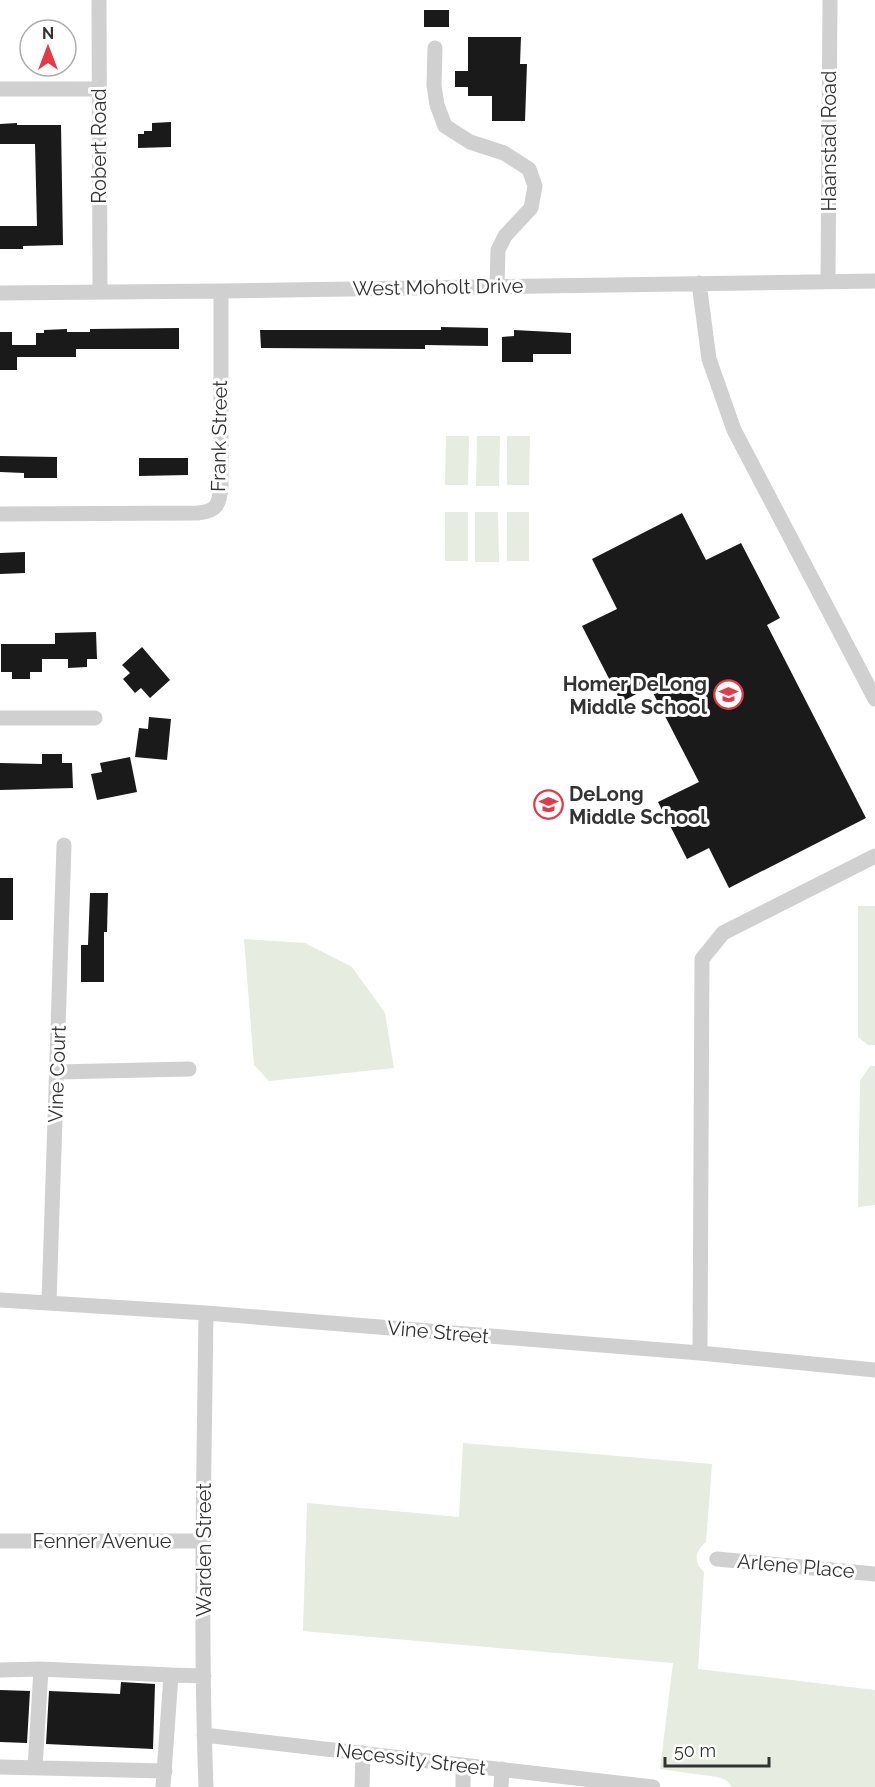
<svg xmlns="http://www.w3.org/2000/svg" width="875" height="1787" font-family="Raleway,sans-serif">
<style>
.green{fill:#e6ecdf}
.building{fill:#1a1a1a}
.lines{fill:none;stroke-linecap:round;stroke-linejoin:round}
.minor{stroke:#d0d0d0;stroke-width:15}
.labels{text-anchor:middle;stroke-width:6;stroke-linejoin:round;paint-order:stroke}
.street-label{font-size:20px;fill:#333;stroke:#fff}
.poi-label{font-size:20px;font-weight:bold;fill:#333;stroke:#fff;text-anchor:end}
</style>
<rect width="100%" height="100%" fill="#fff"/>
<path class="green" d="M446 436H469L468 485H445Z
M477 436H500L499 486H476Z
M507 436H530L529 485H507Z
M445 512H468V561H445Z
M475 512H498L499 562H475Z
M507 512H529V561H507Z
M858 906H875V1045H868L858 1037Z
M244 939 305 943 352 967 385 1013 394 1068 269 1081 254 1065Z
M870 1066H875V1205L858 1207 860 1081Z
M463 1443 712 1464 706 1542C695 1551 693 1562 704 1572L698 1669 875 1690V1787H732L726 1780 717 1777 660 1769 673 1663 303 1631 307 1503 459 1517Z"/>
<path class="building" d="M424 10H449V27H424Z
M468 37H521L520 64H527L525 121H492V96H468V87H455V71H468Z
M171 122V147L138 148V134H144V131H152V123Z
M17 123V125H61L63 245 23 246V249H0V226H37L35 144H0V124Z
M441 327 488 328V346L425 345V349L261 348 260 330H441Z
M179 328V349H76V357H17V370H0V332H12V345H36V333H44V330L67 329V332H90V329Z
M514 330 571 333V354H533V362H502V337L514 336Z
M0 456 57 457V478H24V473L0 472Z
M139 458H188V475L139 476Z
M682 513 706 560 741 543 780 618 767 625 866 818 729 888 709 848 687 859 658 802 699 782 650 687 621 702 582 626 617 609 592 559Z
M25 552V573L0 574V553Z
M96 632 97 659H87V667L68 668V659H42V672H30V679H12V672H1V644H55V633Z
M142 647 170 680 150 698 141 688 135 693 123 679 130 673 122 665Z
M149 717 171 719 167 760 135 757 139 728 148 729Z
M42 754H62V763H72L73 788 0 790V763L42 764Z
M130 757 137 792 97 800 91 774 102 772 100 763Z
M0 878H13V920H0Z
M90 893H108L107 932H104V982H81V945H88Z
M121 1682 155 1684 153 1749 46 1744 49 1691 120 1694Z
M0 1690 30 1691 27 1743 0 1742Z"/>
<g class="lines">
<path class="minor" d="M99 0 100 292
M435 48 434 85 437 105 445 126 470 142 504 153 529 169 535 186 531 208 505 236 498 250 497 286
M0 89H99
M828 281 830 0
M699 283 709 359 734 430 875 699
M0 293 221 291 875 281
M0 514 198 513C218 511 219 504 221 486V291
M0 718H95
M57 1072 189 1069
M0 1300 206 1313 700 1353 875 1370
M49 1302 64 845
M206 1313C204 1471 200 1629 206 1787
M700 1353 702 959 723 933 875 856
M0 1541H203
M717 1559 875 1574
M0 1670 41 1669 171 1675 163 1787
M171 1675 204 1676
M204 1735 653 1787
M463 1765V1787
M0 1767 165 1771
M35 1768 41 1669
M362 1787 363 1753
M501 1787 502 1769"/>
</g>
<defs>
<symbol id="school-ring" viewBox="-11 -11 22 22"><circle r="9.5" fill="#fff" stroke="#e63946" stroke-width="1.5"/><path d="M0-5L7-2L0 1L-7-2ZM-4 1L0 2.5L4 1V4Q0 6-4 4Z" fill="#e63946"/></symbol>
</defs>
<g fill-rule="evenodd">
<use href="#school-ring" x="712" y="678" width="33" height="33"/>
<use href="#school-ring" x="532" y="788" width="33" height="33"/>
</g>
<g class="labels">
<g class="street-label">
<text transform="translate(829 141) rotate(-90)" y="7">Haanstad Road</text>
<text transform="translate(99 146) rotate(-90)" y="7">Robert Road</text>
<text transform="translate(438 287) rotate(-1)" y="7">West Moholt Drive</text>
<text transform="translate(219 436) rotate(-89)" y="7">Frank Street</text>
<text transform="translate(57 1074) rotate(-88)" y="7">Vine Court</text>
<text transform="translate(438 1332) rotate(5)" y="7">Vine Street</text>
<text x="102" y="1548">Fenner Avenue</text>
<text transform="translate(204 1550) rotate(-90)" y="7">Warden Street</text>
<text transform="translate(796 1566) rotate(5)" y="7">Arlene Place</text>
<text transform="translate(411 1759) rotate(7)" y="7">Necessity Street</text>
</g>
<g class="poi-label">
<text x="707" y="691">Homer DeLong<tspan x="707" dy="23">Middle School</tspan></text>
<text x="569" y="801" text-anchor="start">DeLong<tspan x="569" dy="23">Middle School</tspan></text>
</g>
</g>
<g transform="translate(48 48)"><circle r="28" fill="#ffffff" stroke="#adadad" stroke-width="1.5"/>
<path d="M0-4.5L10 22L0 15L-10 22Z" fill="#e63946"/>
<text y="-9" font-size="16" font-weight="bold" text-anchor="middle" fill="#333333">N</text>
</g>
<path d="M665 1757v9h104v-9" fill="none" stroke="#333333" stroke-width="3"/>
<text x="674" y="1757" font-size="18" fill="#333333" stroke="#ffffff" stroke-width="4.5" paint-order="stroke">50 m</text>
</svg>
